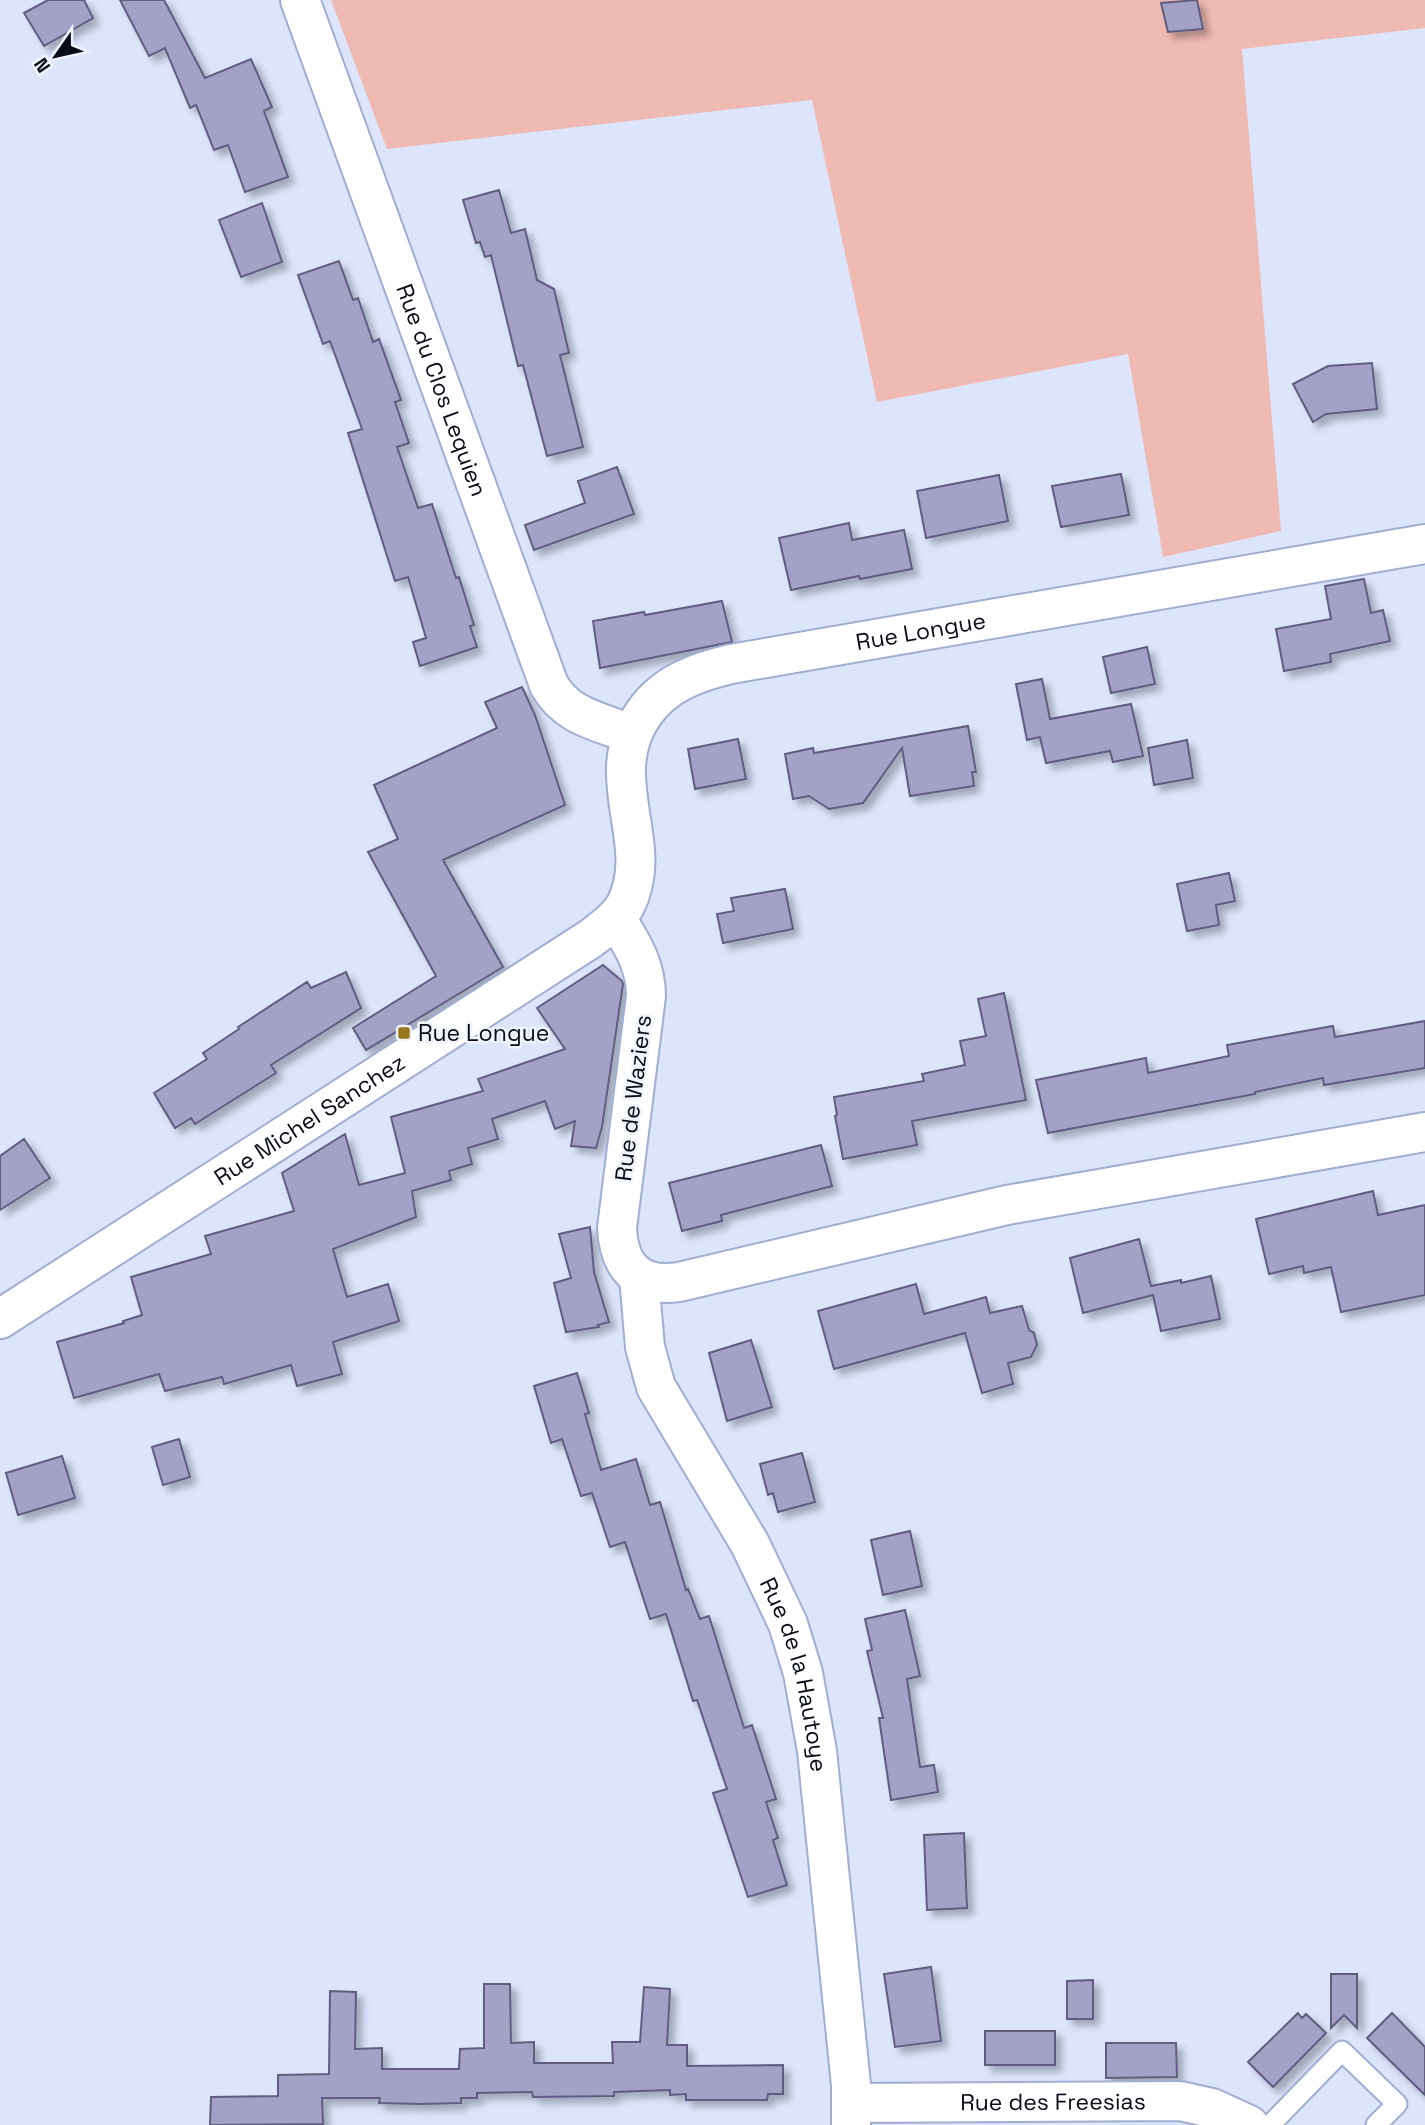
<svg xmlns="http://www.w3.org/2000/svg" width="1425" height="2125" font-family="'Space Grotesk',sans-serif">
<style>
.green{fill:#efbab2}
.building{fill:#a4a1c7;stroke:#605d80;stroke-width:2;filter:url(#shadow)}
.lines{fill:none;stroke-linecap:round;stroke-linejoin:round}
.lane-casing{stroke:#a0aed2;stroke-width:23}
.street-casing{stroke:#a0aed2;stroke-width:42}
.lane{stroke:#fff;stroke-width:19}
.street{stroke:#fff;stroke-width:38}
.poi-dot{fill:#95771e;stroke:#eff3fa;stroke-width:2.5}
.labels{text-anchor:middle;stroke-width:5;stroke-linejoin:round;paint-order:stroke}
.street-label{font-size:23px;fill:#080c18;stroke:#eff3fa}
.poi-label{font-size:23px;fill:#080c18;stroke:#eff3fa;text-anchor:start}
</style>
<defs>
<filter id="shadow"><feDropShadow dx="6" dy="6" stdDeviation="3.5" flood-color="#0004"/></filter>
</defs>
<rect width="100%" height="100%" fill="#dce5fc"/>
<path class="green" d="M331 0H1425V28L1242 49 1281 531 1163 557 1128 354 877 402 812 100 387 149Z"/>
<path class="building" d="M48 0H84L93 18 44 46 24 13Z
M120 0H164L205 78 251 59 272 107 264 111 288 177 245 192 228 145 214 150 196 105 190 108 165 48 149 56Z
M1197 0 1203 29 1168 32 1161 3Z
M499 190 511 233 525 229 537 280 554 289 569 353 560 355 583 447 547 456 523 365 518 366 491 255 485 257 480 242 476 243 463 200Z
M262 203 282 262 241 277 219 220Z
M339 261 353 300 358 298 373 342 379 339 401 400 395 402 409 443 397 447 418 508 432 504 456 578 459 577 474 625 470 626 477 647 420 666 413 642 426 638 408 577 395 581 348 433 362 429 330 341 323 344 298 275Z
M1372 363 1377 409 1326 414 1313 422 1293 384 1328 366Z
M617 467 634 514 534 550 525 525 585 503 578 481Z
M1121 474 1129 515 1061 527 1052 486Z
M999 475 1008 521 926 538 917 491Z
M849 523 852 540 904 530 912 569 860 579 859 576 791 590 779 538Z
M1364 579 1371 613 1383 610 1390 641 1330 654 1331 662 1284 671 1276 629 1331 619 1325 586Z
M722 601 732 642 600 668 593 621 644 612 645 615Z
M1147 647 1155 684 1111 693 1103 657Z
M1042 679 1050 719 1131 704 1143 756 1113 762 1110 751 1046 763 1040 737 1027 740 1016 684Z
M522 687 535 715 565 805 443 860 503 967 366 1050 353 1028 436 976 368 852 398 839 374 785 497 728 485 702Z
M968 726 976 772H972L974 786 910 796 902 748 863 803 829 809 809 796 793 799 785 754 813 748 814 753Z
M738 739 746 779 695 789 688 749Z
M1187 740 1193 778 1154 785 1148 748Z
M1229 873 1235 901 1216 905 1219 925 1187 931 1177 884Z
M785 889 793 929 723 943 717 914 734 911 731 898Z
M603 965 622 981 623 984 602 1127 596 1148 571 1146 575 1121 555 1129 545 1101 492 1119 498 1139 468 1148 472 1164 449 1171 451 1180 412 1191 416 1217 333 1249 347 1297 388 1284 399 1321 333 1342 342 1374 297 1386 291 1365 224 1384 222 1377 165 1391 159 1374 74 1398 57 1342 124 1323 123 1321 142 1315 131 1277 211 1254 205 1236 294 1211 282 1173 345 1134 359 1185 405 1173 391 1117 483 1091 478 1079 565 1049 537 1008Z
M346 972 361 1008 271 1065 276 1073 195 1124 191 1118 175 1128 154 1093 207 1059 203 1053 239 1029 238 1027 307 982 311 988Z
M1004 993 1026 1100 912 1121 917 1145 843 1159 835 1116 837 1115 834 1097 924 1081 922 1074 965 1065 960 1041 986 1036 978 999Z
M1425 1021V1068L1324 1085 1323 1078 1255 1092V1094L1048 1133 1036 1080 1146 1058 1148 1073 1229 1056 1227 1045 1333 1026 1335 1037Z
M24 1139 50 1178 0 1210V1156Z
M821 1145 832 1186 721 1215 722 1221 682 1231 669 1183Z
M1373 1191 1378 1215 1425 1205V1295L1341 1312 1331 1267 1304 1273 1303 1266 1269 1274 1256 1219Z
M590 1227 594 1272 609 1322 598 1325 599 1327 566 1332 554 1283 571 1278 559 1234Z
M1139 1239 1151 1286 1181 1280V1283L1211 1276 1220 1319 1161 1331 1153 1295 1083 1313 1070 1258Z
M916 1284 924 1314 986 1297 990 1313 1022 1306 1029 1330 1034 1333 1037 1345 1031 1357 1008 1363 1013 1384 982 1393 965 1333 834 1369 818 1311Z
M751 1340 772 1407 727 1421 709 1353Z
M577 1373 589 1413 585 1414 601 1470 636 1459 650 1505 660 1502 686 1590 688 1589 700 1619 709 1616 744 1728 752 1725 776 1799 766 1802 778 1838 773 1840 787 1885 748 1897 713 1793 727 1789 697 1700 693 1701 666 1614 650 1619 625 1542 610 1547 592 1493 581 1496 562 1439 551 1443 534 1386Z
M179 1439 190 1477 163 1485 152 1447Z
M802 1453 815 1502 778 1512 773 1493 768 1495 760 1464Z
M62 1456 75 1498 18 1515 6 1473Z
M910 1531 922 1586 883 1595 871 1540Z
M905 1610 920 1676 907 1679 920 1767 934 1765 938 1792 891 1800 879 1718H883L867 1651 872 1650 865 1619Z
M964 1833 967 1908 927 1910 924 1835Z
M931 1967 941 2041 895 2047 884 1974Z
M1331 1974H1357V2028L1344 2015 1331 2028Z
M1093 1980V2019H1067V1981Z
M484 1984H510L511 2043 534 2042V2063H613L612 2042H640L644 1987 670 1989 667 2045H687V2066L783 2065V2094H768L767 2100H686V2094L670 2095V2090L614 2092V2096L533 2097 532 2092 477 2093V2098H461V2103L421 2104 379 2103 380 2098H322L323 2124 210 2125 211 2097 278 2096V2075L329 2074 330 1991 356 1992 355 2049 382 2048V2069H459L460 2049 484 2048Z
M1298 2013 1302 2018 1306 2014 1326 2033 1273 2087 1248 2062Z
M1392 2013 1425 2047V2095L1367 2038Z
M985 2031H1055V2065H985Z
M1106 2043H1176L1177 2077 1106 2078Z"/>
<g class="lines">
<defs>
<path id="lane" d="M1270 2125 1342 2051 1397 2104 1376 2125"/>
<g id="street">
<path id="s1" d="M300 0 549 685C567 717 598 721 631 734"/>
<path d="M616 918C632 944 646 965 646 996L617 1228C619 1267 638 1288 679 1282L1007 1205 1425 1132"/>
<path id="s2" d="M639 1277 645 1347 656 1387 750 1544 788 1624 803 1673 817 1751 851 2085V2125"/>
<path id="s3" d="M0 1319 590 939C602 930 617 920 625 906 658 843 598 779 644 713 665 683 697 672 731 664L1425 544"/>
<path id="s4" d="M852 2103 1180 2101 1212 2108 1249 2125"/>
</g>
</defs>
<use href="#lane" class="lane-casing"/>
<use href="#street" class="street-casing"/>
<use href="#lane" class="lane"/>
<use href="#street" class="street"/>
</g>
<rect class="poi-dot" x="397" y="1026" width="14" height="14" rx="3.5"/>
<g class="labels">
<g class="street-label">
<text dy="8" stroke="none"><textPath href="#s1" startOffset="415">Rue du Clos Lequien</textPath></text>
<text dy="8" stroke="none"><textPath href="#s3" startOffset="1244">Rue Longue</textPath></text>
<text transform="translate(633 1098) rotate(-83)" y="8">Rue de Waziers</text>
<text dy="8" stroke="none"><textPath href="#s3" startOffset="368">Rue Michel Sanchez</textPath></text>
<text dy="8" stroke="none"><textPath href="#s2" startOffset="434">Rue de la Hautoye</textPath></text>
<text dy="8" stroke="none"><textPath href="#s4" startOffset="201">Rue des Freesias</textPath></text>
</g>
<g class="poi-label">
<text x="418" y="1041">Rue Longue</text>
</g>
</g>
<g transform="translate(56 56) rotate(236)" stroke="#eff3fa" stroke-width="5" paint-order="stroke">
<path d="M0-5L12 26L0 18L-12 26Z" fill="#080c18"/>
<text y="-10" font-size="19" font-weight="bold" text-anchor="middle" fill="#080c18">N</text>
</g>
</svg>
